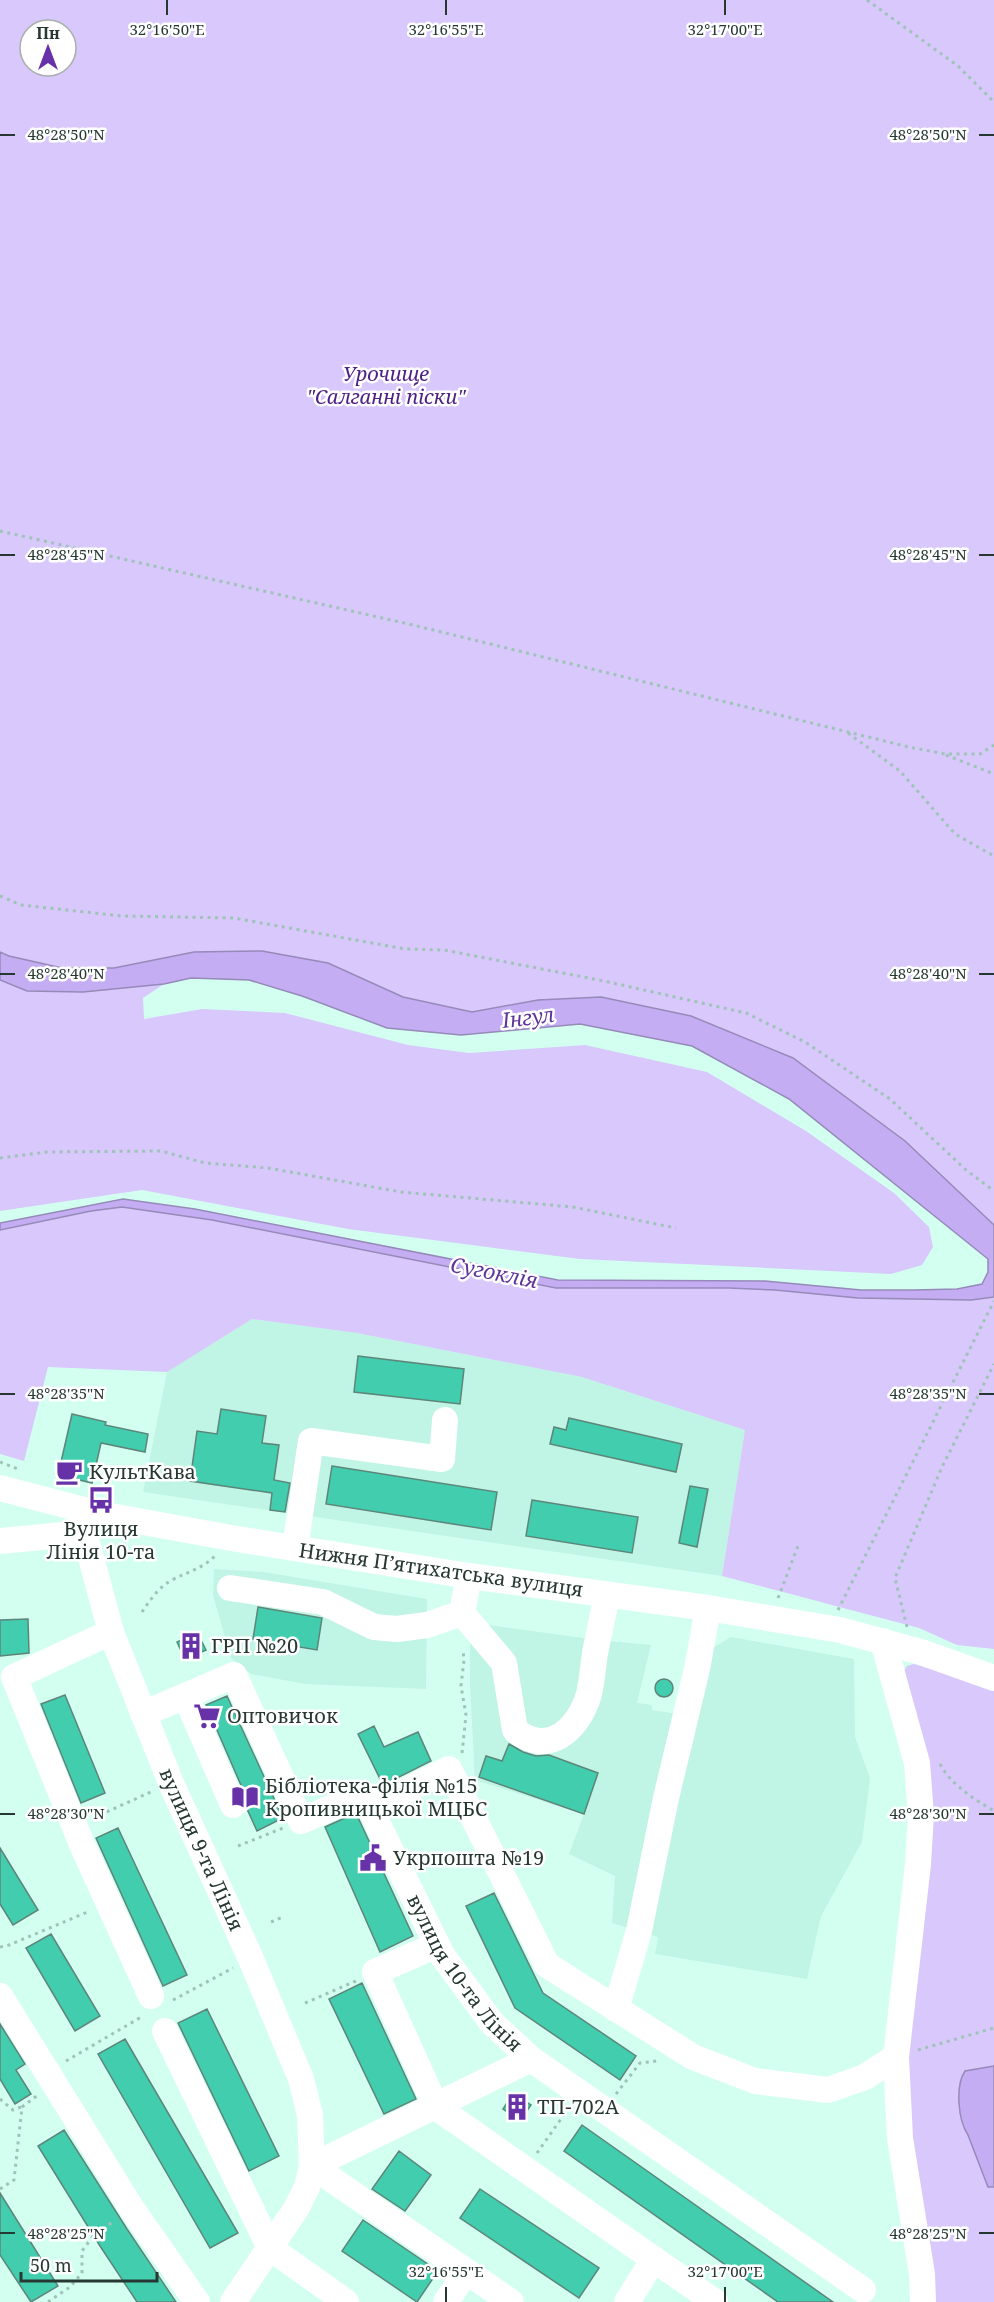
<svg xmlns="http://www.w3.org/2000/svg" width="994" height="2302" font-family="'Noto Serif',serif">
<style>
.built{fill:#c0f4e4}
.green{fill:#d8c8fb;fill-rule:evenodd}
.water{fill:#c5adf3;stroke:#968ab9;stroke-width:1.5}
.building{fill:#42cdae;stroke:#5d8579;stroke-width:1.5}
.lines{fill:none;stroke-linecap:round;stroke-linejoin:round}
.path{stroke:#9fc3b8;stroke-width:3;stroke-dasharray:3 4.5;stroke-linecap:butt}
.minor{stroke:#fff;stroke-width:26}
.ticks{fill:none;stroke:#273833;stroke-width:2}
.labels{text-anchor:middle;stroke-width:5;stroke-linejoin:round;paint-order:stroke}
.park-label{font-size:20px;font-style:italic;fill:#4f2085;stroke:#fff}
.poi-label{font-size:20px;fill:#273833;stroke:#fff;text-anchor:start}
.street-label{font-size:20px;fill:#273833;stroke:#fff}
.water-label{font-size:21px;font-style:italic;fill:#5f3499;stroke:#fff}
.ticks-label{font-size:15px;text-anchor:middle;fill:#273833;stroke:#fff;stroke-width:5;stroke-linejoin:round;paint-order:stroke}
</style>
<rect width="100%" height="100%" fill="#d3fff1"/>
<path class="built" d="M252 1319 357 1333 582 1377 745 1430 722 1576 143 1492 167 1372Z
M214 1569 263 1572 427 1599 426 1689 305 1684 251 1674 231 1658 213 1595Z
M481 1624 598 1640 651 1645 637 1703 652 1705V1710L677 1714 708 1651 731 1637 854 1659 855 1737 870 1778 862 1842 821 1916 807 1979 655 1954 658 1937 612 1923 615 1876 569 1854 584 1814 475 1780 470 1685V1637Z"/>
<path class="green" d="M0 0H994V1225L905 1141 793 1058 538 1000 472 1012 403 997 328 963 194 952 114 968H62L9 956 0 952ZM30 30H66V66H30Z
M0 980 27 991 83 992 164 984 143 998 144 1019 202 1009 285 1013 408 1045 469 1053 585 1045 707 1072 806 1131 894 1193 929 1227 933 1247 922 1265 891 1274 580 1259 348 1229 142 1190 0 1211Z
M122 1207 212 1220 556 1288H729L775 1290 858 1298 971 1300 994 1297V1649L957 1645 919 1628 722 1576 745 1430 582 1377 357 1333 252 1319 167 1372 48 1367 24 1461 0 1454V1230L91 1211Z
M914 1664 994 1687V2302H934L906 2117 903 2058 916 1974 903 1672 907 1666Z"/>
<path class="water" d="M262 951 328 963 403 997 472 1012 538 1000 601 997 691 1016 793 1058 905 1141 994 1225V1297L971 1300 858 1298 775 1290 729 1288H556L212 1220 122 1207 91 1211 0 1230V1223L123 1199 195 1209 558 1280 765 1281 861 1290H914L957 1289 982 1284 988 1272V1259L789 1099 692 1046 580 1024 461 1035 387 1028 302 996 249 980 191 978 164 984 83 992 27 991 0 980V952L9 956 62 968H114L194 952Z
M994 2066V2187H988L968 2135C958 2120 955 2086 965 2071Z"/>
<path class="building" d="M358 1356 464 1369 460 1404 354 1392Z
M221 1409 266 1416 262 1443 279 1445 274 1480 290 1483 285 1512 270 1510 272 1493 190 1481 197 1431 217 1434Z
M72 1414 106 1422 105 1425 148 1434 145 1452 101 1443 92 1483 58 1475Z
M569 1418 682 1444 676 1472 550 1444 554 1427 566 1430Z
M332 1466 497 1492 491 1530 326 1504Z
M690 1486 708 1489 697 1547 679 1543Z
M532 1500 638 1517 632 1553 526 1536Z
M258 1607 322 1618 317 1650 253 1639Z
M28 1619 29 1653 0 1656V1620Z
M197 1632 206 1650 185 1659 177 1642Z
M655 1688a9 9 0 1 1 18 0a9 9 0 1 1-18 0Z
M65 1695 105 1793 81 1803 41 1704Z
M227 1696 283 1818 257 1831 247 1809V1799L206 1705Z
M374 1726 384 1747 418 1732 431 1761 383 1785 358 1734Z
M509 1744 523 1752 536 1756 549 1755 598 1773 584 1814 479 1777 486 1756 502 1761Z
M356 1813 413 1936 380 1952 325 1827Z
M118 1828 187 1975 163 1986 96 1838Z
M0 1848 38 1910 13 1925 0 1904Z
M494 1893 543 1993 636 2056 620 2080 515 2008 466 1906Z
M51 1934 100 2016 75 2031 26 1948Z
M362 1983 416 2099 384 2114 329 1999Z
M207 2009 279 2156 249 2171 178 2023Z
M0 2024 25 2064 16 2070 31 2094 15 2104 0 2079Z
M125 2039 238 2233 210 2248 98 2054Z
M513 2093 531 2105 520 2121 503 2109Z
M582 2125 833 2302H778L564 2151Z
M64 2130 127 2229 176 2302H137L100 2246 38 2146Z
M399 2151 431 2175 405 2211 372 2189Z
M480 2189 599 2268 579 2298 460 2218Z
M0 2193 58 2286 31 2302 0 2255Z
M363 2220 438 2271 417 2302 342 2251Z"/>
<g class="lines">
<path class="path" d="M867 0 958 66 994 102
M0 531 413 625 909 747 945 754H980L994 745
M848 733 900 771 955 834 994 856
M946 755 994 774
M0 896 21 905 122 916 234 918 405 949 444 950 604 981 746 1013 805 1042 890 1099 966 1170 994 1191
M0 1158 47 1152 161 1151 205 1163 268 1168 401 1192 573 1207 676 1228
M0 1462 18 1469
M778 1598 798 1546
M838 1610 994 1301
M142 1612C150 1600 159 1587 172 1580 189 1571 200 1570 215 1556
M907 1627 895 1578 942 1467 994 1364
M462 1753 466 1715 461 1686 464 1660 463 1650
M940 1764C951 1785 974 1799 994 1811
M93 1818 153 1791
M238 1846 283 1828
M271 1922 283 1917
M0 1947 9 1945 90 1911
M173 2000 233 1968
M305 2003 356 1981
M918 2050 994 2028
M66 2061 143 2016
M616 2094 640 2063 657 2061
M0 2099 13 2110 21 2107
M537 2153 568 2109
M0 2189 14 2180 22 2107 38 2095
M48 2302 70 2287 82 2273V2251L94 2235 114 2221"/>
<g class="minor">
<path d="M0 1488 100 1514 231 1538 469 1576 708 1608 840 1630 921 1652 994 1678"/>
<path id="s1" d="M78 1509 111 1632 171 1783 251 1959 301 2079 310 2115 312 2166 307 2187 296 2209 233 2302"/>
<path d="M0 1541 85 1533"/>
<path d="M295 1548 311 1441 442 1459 445 1420"/>
<path d="M230 1588 323 1602 374 1627 397 1629 427 1625 462 1613 469 1576"/>
<path d="M462 1613 504 1663 515 1730C548 1758 579 1729 589 1694 592 1681 593 1667 595 1653 599 1634 603 1614 607 1595"/>
<path d="M111 1632 14 1677 83 1847 151 1996"/>
<path d="M883 1641 917 1763 921 1815 918 1864 896 2057 900 2138 922 2274 923 2302"/>
<path d="M186 1697 233 1805"/>
<path id="s2" d="M143 1714 234 1675 301 1821 363 1794 442 1955 492 2023 531 2059 863 2290"/>
<path d="M370 1808 449 1769 547 1965 693 2057 755 2081 828 2090 865 2077 896 2057"/>
<path d="M437 1945 375 1972 436 2107 715 2302"/>
<path d="M0 1996 132 2209 197 2302"/>
<path d="M616 2009 639 1931 666 1798 697 1669 708 1608"/>
<path d="M165 2031 270 2248 346 2302"/>
<path d="M312 2166 531 2059"/>
<path d="M312 2166 511 2302"/>
<path d="M446 2302 466 2272"/>
<path d="M627 2302 654 2259"/>
</g>
</g>
<path class="ticks" d="M167 0V15M446 0V15M725 0V15M0 135H15M979 135H994M0 555H15M979 555H994M0 974H15M979 974H994M0 1394H15M979 1394H994M0 1814H15M979 1814H994M0 2233H15M979 2233H994M446 2287V2302M725 2287V2302"/>
<defs>
<symbol id="cafe-bare" viewBox="-9 -9 18 18"><path d="M-5.5-4.5H6V0H3Q3 3.5 0 3.5H-2.5Q-5.5 3.5-5.5 0ZM3-3.2v2h1.7v-2ZM-6 4.5H4V6H-6Z" fill="#6731a8" stroke="#fff" stroke-width="2.5" paint-order="stroke"/></symbol>
<symbol id="bus-bare" viewBox="-9 -9 18 18"><path d="M-5-6H5V4H4V6H2V4H-2V6H-4V4H-5ZM-3.5-4V0h7V-4ZM-3.5 1.2v1.5H-2V1.2ZM2 1.2v1.5H3.5V1.2Z" fill="#6731a8" stroke="#fff" stroke-width="2.5" paint-order="stroke"/></symbol>
<symbol id="building-bare" viewBox="-9 -9 18 18"><path d="M-4-6H4V6H1V3H-1V6H-4ZM-2.5-4.3h1.7v1.8h-1.7ZM.8-4.3h1.7v1.8H.8ZM-2.5-1h1.7V.8h-1.7ZM.8-1h1.7V.8H.8Z" fill="#6731a8" stroke="#fff" stroke-width="2.5" paint-order="stroke"/></symbol>
<symbol id="supermarket-bare" viewBox="-9 -9 18 18"><path d="M-6-5.5h2.5l.6 2H6L4.5 2H-2.5L-4.4-4H-6ZM-1.5 3.2a1.3 1.3 0 1 0 .1 0ZM3 3.2a1.3 1.3 0 1 0 .1 0Z" fill="#6731a8" stroke="#fff" stroke-width="2.5" paint-order="stroke"/></symbol>
<symbol id="library-bare" viewBox="-9 -9 18 18"><path d="M-6-4Q-3-5.5-.7-3.5V5Q-3 3-6 4ZM6-4Q3-5.5 .7-3.5V5Q3 3 6 4Z" fill="#6731a8" stroke="#fff" stroke-width="2.5" paint-order="stroke"/></symbol>
<symbol id="civic-bare" viewBox="-9 -9 18 18"><path d="M-.6-6.5H3V-4.5H.6V-3L4-1V1h2V6H-6V1h2V-1L-.6-3ZM-1.2 2.5V6h2.4V2.5Z" fill="#6731a8" stroke="#fff" stroke-width="2.5" paint-order="stroke"/></symbol>
</defs>
<g fill-rule="evenodd">
<use href="#cafe-bare" x="50" y="1453" width="38" height="38"/>
<use href="#bus-bare" x="82" y="1481" width="38" height="38"/>
<use href="#building-bare" x="172" y="1627" width="38" height="38"/>
<use href="#supermarket-bare" x="188" y="1697" width="38" height="38"/>
<use href="#library-bare" x="226" y="1778" width="38" height="38"/>
<use href="#civic-bare" x="354" y="1839" width="38" height="38"/>
<use href="#building-bare" x="498" y="2088" width="38" height="38"/>
</g>
<g class="labels">
<g class="park-label">
<text x="386" y="381">Урочище<tspan x="386" dy="23">"Салганні піски"</tspan></text>
</g>
<g class="poi-label">
<text x="89" y="1479">КультКава</text>
<text x="101" y="1536" text-anchor="middle">Вулиця<tspan x="101" dy="23">Лінія 10-та</tspan></text>
<text x="211" y="1653">ГРП №20</text>
<text x="227" y="1723">Оптовичок</text>
<text x="265" y="1793">Бібліотека-філія №15<tspan x="265" dy="23">Кропивницької МЦБС</tspan></text>
<text x="393" y="1865">Укрпошта №19</text>
<text x="537" y="2114">ТП-702А</text>
</g>
<g class="street-label">
<text transform="translate(441 1570) rotate(8)" y="7">Нижня Пʼятихатська вулиця</text>
<text dy="7" stroke="none"><textPath href="#s1" startOffset="363">вулиця 9-та Лінія</textPath></text>
<text dy="7" stroke="none"><textPath href="#s2" startOffset="534">вулиця 10-та Лінія</textPath></text>
</g>
<g class="water-label">
<text transform="translate(528 1018) rotate(-7)" y="7">Інгул</text>
<text transform="translate(494 1273) rotate(11)" y="7">Сугоклія</text>
</g>
</g>
<g class="ticks-label">
<text x="167" y="35">32°16'50"E</text>
<text x="446" y="35">32°16'55"E</text>
<text x="725" y="35">32°17'00"E</text>
<text x="66" y="140">48°28'50"N</text>
<text x="928" y="140">48°28'50"N</text>
<text x="66" y="560">48°28'45"N</text>
<text x="928" y="560">48°28'45"N</text>
<text x="66" y="979">48°28'40"N</text>
<text x="928" y="979">48°28'40"N</text>
<text x="66" y="1399">48°28'35"N</text>
<text x="928" y="1399">48°28'35"N</text>
<text x="66" y="1819">48°28'30"N</text>
<text x="928" y="1819">48°28'30"N</text>
<text x="66" y="2239">48°28'25"N</text>
<text x="928" y="2239">48°28'25"N</text>
<text x="446" y="2277">32°16'55"E</text>
<text x="725" y="2277">32°17'00"E</text>
</g>
<g transform="translate(48 48)"><circle r="28" fill="#ffffff" stroke="#a9afad" stroke-width="1.5"/>
<path d="M0-4.5L10 22L0 15L-10 22Z" fill="#6731a8"/>
<text y="-9" font-size="16" font-weight="bold" text-anchor="middle" fill="#273833">Пн</text>
</g>
<path d="M21 2272v9h136v-9" fill="none" stroke="#273833" stroke-width="3"/>
<text x="30" y="2272" font-size="18" fill="#273833" stroke="#ffffff" stroke-width="4.5" paint-order="stroke">50 m</text>
</svg>
